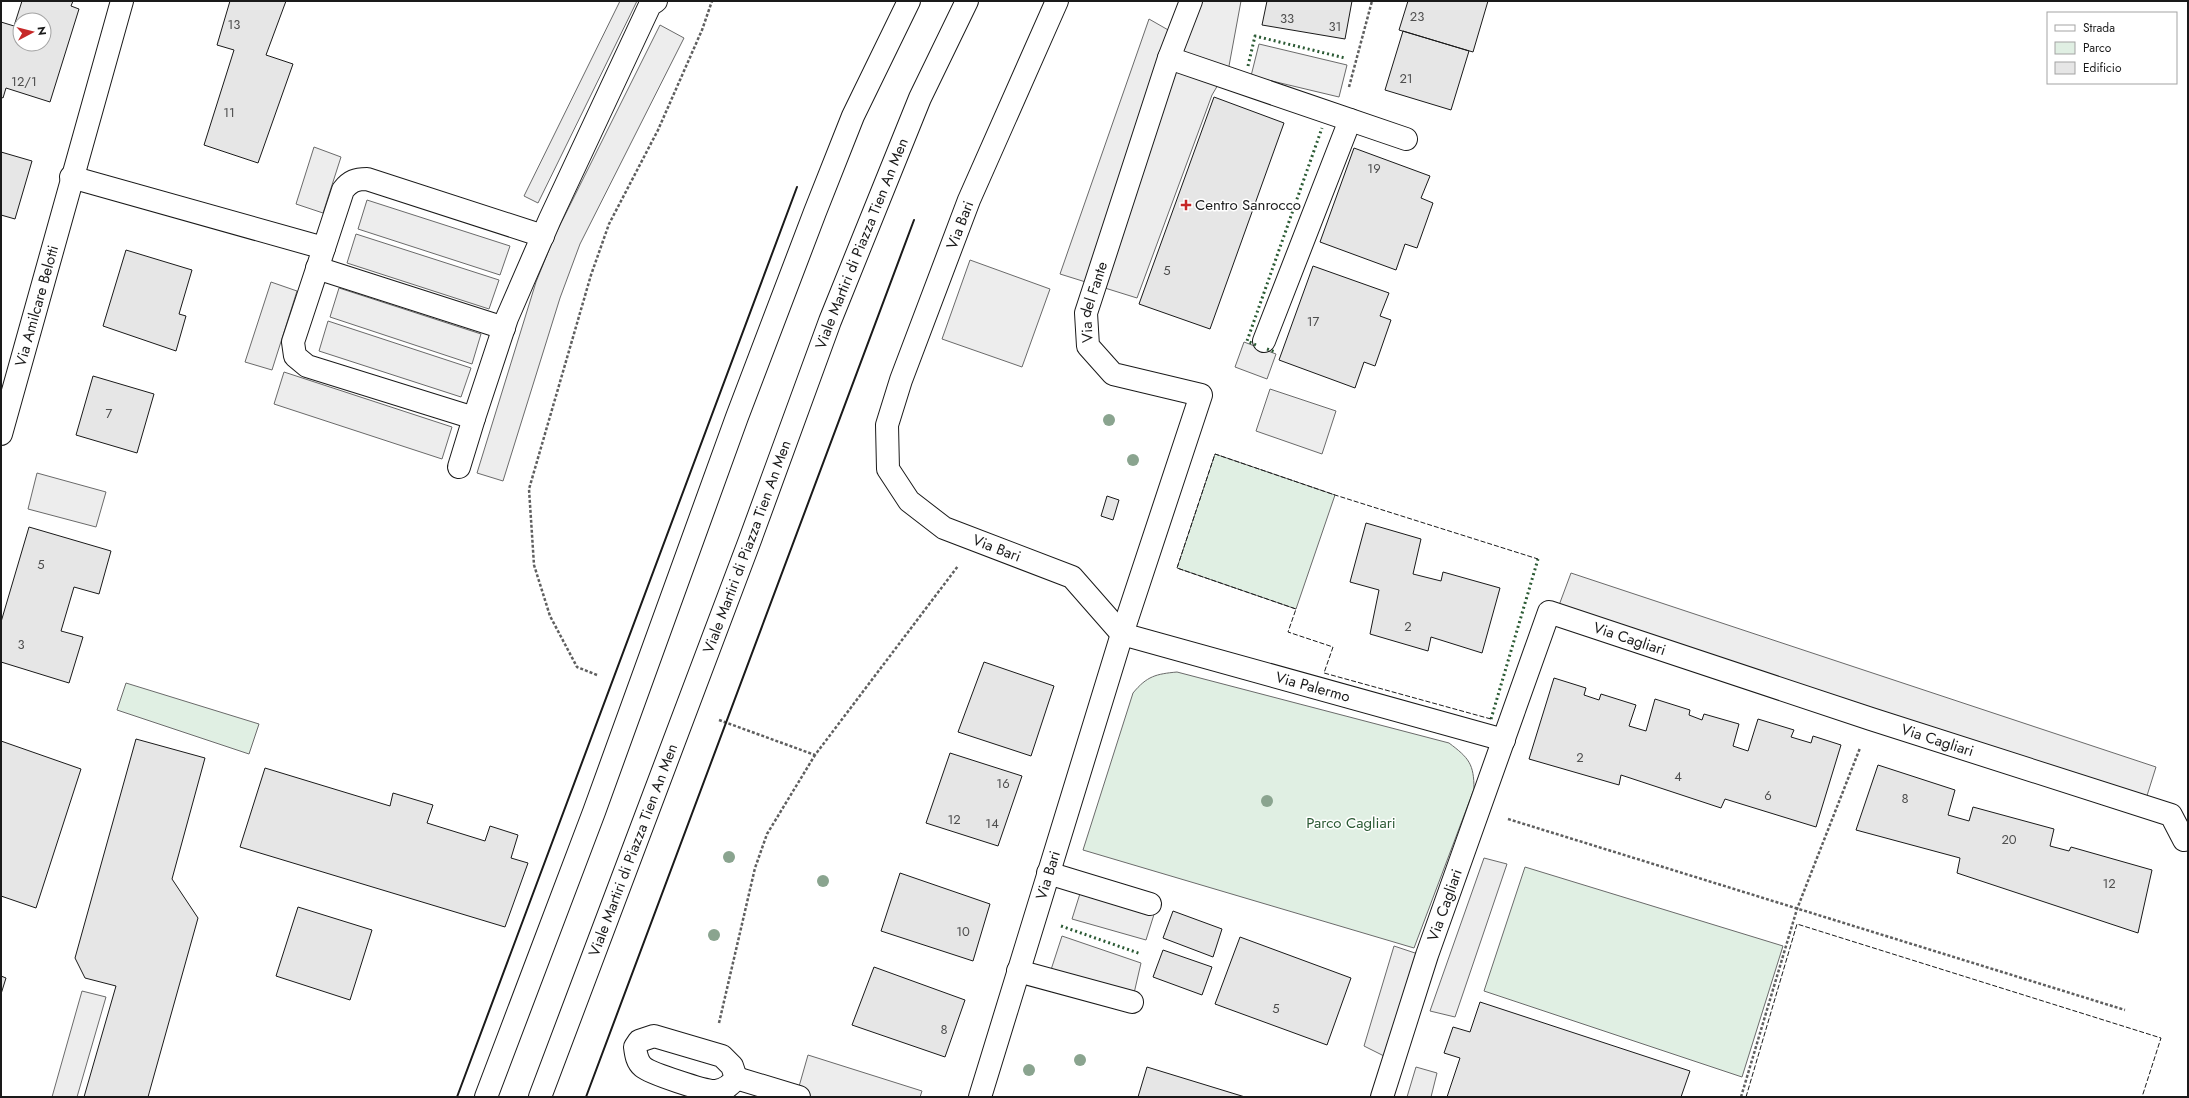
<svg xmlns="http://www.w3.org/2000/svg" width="2189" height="1098" font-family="Jost,sans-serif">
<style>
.green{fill:#e0efe3;stroke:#6a6a6a}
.parking{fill:#ededed;stroke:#6a6a6a}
.building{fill:#e6e6e6;stroke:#1a1a1a;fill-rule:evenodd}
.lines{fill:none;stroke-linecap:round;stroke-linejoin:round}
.minor-casing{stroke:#1a1a1a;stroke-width:24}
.highway-casing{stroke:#1a1a1a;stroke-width:24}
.path{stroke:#5f5f5f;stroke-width:2.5;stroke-dasharray:3 2;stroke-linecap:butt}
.minor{stroke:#fff;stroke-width:22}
.highway{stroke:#fff;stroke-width:22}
.hedge{stroke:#2b5a34;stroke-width:3;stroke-dasharray:2 3;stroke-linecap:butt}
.fence{stroke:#1a1a1a;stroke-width:1;stroke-dasharray:5 2;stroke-linecap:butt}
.wall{stroke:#1a1a1a;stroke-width:2}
.tree{fill:#8aa48f}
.poi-dot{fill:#c62828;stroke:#fff;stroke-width:1.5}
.labels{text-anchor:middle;stroke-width:3;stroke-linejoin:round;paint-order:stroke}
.number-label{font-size:13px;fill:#4d4d4d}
.poi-label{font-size:15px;fill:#1a1a1a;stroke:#fff;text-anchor:start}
.street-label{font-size:15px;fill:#1a1a1a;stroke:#fff}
.park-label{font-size:15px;fill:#2b5a34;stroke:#fff}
</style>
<rect width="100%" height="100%" fill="#fff"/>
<path class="green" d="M1215 454 1335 495 1296 609 1177 568Z
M1177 672 1449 743C1469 758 1474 764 1474 789L1414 948 1083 850 1133 693C1147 676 1156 674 1177 672Z
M126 683 259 724 249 754 117 710Z
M1525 867 1783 946 1742 1077 1484 991Z"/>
<path class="parking" d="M620 1H637L538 203 524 196Z
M1181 1H1241L1229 66 1212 95 1137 298 1060 274 1149 19 1170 31Z
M660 25 684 38 580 244 560 298 503 481 477 473 536 282 555 235Z
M1259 44 1347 65 1339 97 1251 76Z
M314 147 341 157 323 213 296 204Z
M367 200 510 246 500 275 358 229Z
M356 234 499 280 489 309 347 263Z
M970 260 1050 289 1022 367 942 339Z
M271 282 297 291 272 370 245 362Z
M339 288 481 334 472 364 330 317Z
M328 321 471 368 461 397 319 351Z
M1244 342 1276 354 1267 379 1235 367Z
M284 372 452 427 442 459 274 404Z
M1270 389 1336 411 1322 454 1256 431Z
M37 473 106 492 96 527 28 509Z
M1571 573 2156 767 2145 802 1558 608Z
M1484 858 1507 864 1455 1017 1430 1011Z
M1083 884 1156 908 1146 940 1072 919Z
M1062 936 1141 963 1132 1002 1048 979Z
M1394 946 1418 954 1386 1057 1364 1046Z
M82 991 106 997 77 1097H52Z
M808 1055 922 1091 920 1097H796Z
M1416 1067 1437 1073 1431 1097H1407Z"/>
<path class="building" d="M22 1H73L71 6 79 9 50 102 6 88 3 98 1 97V22L14 26ZM20 20H44V44H20Z
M230 1H286L266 55 293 64 258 163 204 145 234 50 217 45Z
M1267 1H1352L1345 39 1262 25Z
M1408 1H1488L1473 52 1399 30Z
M1403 31 1469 51 1451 110 1385 90Z
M1214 97 1284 123 1210 329 1139 304Z
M1354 148 1430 176 1421 198 1433 203 1417 248 1405 244 1396 270 1320 242Z
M1 152 32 161 15 219 1 215Z
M126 250 192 270 179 314 186 316 176 351 103 326Z
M1313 266 1389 293 1380 316 1391 320 1375 366 1364 362 1355 388 1279 360Z
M93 376 154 394 137 453 76 435Z
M1107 496 1119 500 1113 520 1101 516Z
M1366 523 1421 539 1413 574 1441 581 1443 572 1500 588 1482 653 1431 637 1428 651 1370 634 1379 590 1350 582Z
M29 527 111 551 99 594 74 587 61 631 83 637 69 683 1 662V622Z
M984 662 1054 686 1031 756 958 732Z
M1554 678 1586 688 1584 695 1599 700 1601 694 1636 705 1629 726 1646 731 1655 699 1690 710 1689 715 1702 720 1704 714 1739 724 1733 746 1748 751 1758 719 1794 730 1791 737 1811 743 1813 736 1841 745 1816 827 1725 799 1721 808 1621 775 1619 785 1529 759Z
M136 739 205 758 172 879 198 918 148 1097H84L116 986 85 978 75 958Z
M1 741 81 769 36 908 1 896Z
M950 753 1022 776 998 846 926 823Z
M1878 765 1955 790 1948 815 1969 821 1973 807 2054 829 2050 846 2069 851 2071 847 2152 870 2138 933 1957 873 1960 858 1856 830Z
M265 768 390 806 393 793 433 805 427 823 485 841 490 826 518 835 511 858 528 863 505 927 240 847Z
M900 873 990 904 973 961 881 931Z
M298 907 372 930 350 1000 276 976Z
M1173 911 1222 929 1213 957 1163 938Z
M1240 937 1351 978 1327 1045 1215 1004Z
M1163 950 1212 967 1202 995 1153 977Z
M874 967 965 1000 945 1057 852 1025Z
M1 976 6 978 1 994Z
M1480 1002 1690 1071 1681 1097H1447L1460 1058 1444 1053 1453 1027 1470 1032Z
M1147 1067 1245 1097H1138Z"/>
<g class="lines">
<defs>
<g id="minor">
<path id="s1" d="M1057 1 969 200 901 380 887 425 888 469 909 501 944 528 1072 577 1122 634"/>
<path d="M1169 58 1406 139"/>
<path d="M71 177 324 248 293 342 295 356 307 366 474 418 507 318 550 219 650 5 656 1"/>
<path d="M324 248 343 190C350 181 356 179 367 179L543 236"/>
<path d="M317 268 504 328"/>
<path d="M1264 341 1350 120"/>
<path id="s2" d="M1 434 122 1"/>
<path d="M459 467 474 418"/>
<path id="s3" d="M1122 634 1504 740"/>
<path d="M1048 873 1150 904"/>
<path d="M1018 971 1132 1002"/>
<path d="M654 1036 722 1056 732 1066 736 1078C731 1085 724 1090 716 1091 706 1092 650 1073 643 1067 637 1062 636 1055 635 1047L639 1041Z"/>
<path d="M736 1078 799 1097"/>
<path id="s4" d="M980 1097 1122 634 1201 395 1113 374 1088 346 1086 313 1169 58 1191 1"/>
<path id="s5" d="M1382 1097 1427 955 1549 612 1871 719 2171 815 2184 840"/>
</g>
<g id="highway">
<path d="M486 1097 594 812 737 417 815 212 853 116 909 1"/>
<path id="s6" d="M540 1097 750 540 830 321 920 98 967 1"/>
</g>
</defs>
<use href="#minor" class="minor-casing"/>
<use href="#highway" class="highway-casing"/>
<path class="path" d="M1349 87 1372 1
M597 675 577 667 550 616 534 565 529 489 591 275 609 224 658 130 702 30 712 1
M719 720 815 755 958 566
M1508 819 2125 1010
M719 1023 755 868 767 834 815 755
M1741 1097 1797 909 1860 748"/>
<use href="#minor" class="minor"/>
<use href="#highway" class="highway"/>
<path class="hedge" d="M1248 66 1255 36 1345 58
M1256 345 1247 341 1322 128
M1267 349 1275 352
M1491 719 1538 559
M1061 926 1141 954"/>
<path class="fence" d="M1491 719 1324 673 1333 647 1288 632 1296 609 1177 568 1215 454 1335 495 1538 559
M1746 1097 1797 924 2161 1038 2142 1097"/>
<path class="wall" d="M457 1097 797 187
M586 1097 914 220"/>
</g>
<g class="tree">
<circle cx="1109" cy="420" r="6"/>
<circle cx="1133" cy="460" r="6"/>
<circle cx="1267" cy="801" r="6"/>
<circle cx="729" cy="857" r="6"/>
<circle cx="823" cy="881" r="6"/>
<circle cx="714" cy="935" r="6"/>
<circle cx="1080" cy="1060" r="6"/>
<circle cx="1029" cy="1070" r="6"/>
</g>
<path class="poi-dot" d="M1184 199h4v4h4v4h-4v4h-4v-4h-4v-4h4z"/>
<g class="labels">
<g class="number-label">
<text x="1417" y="21">23</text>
<text x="1287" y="23">33</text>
<text x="234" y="29">13</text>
<text x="1335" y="31">31</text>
<text x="1406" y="83">21</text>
<text x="24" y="86">12/1</text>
<text x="229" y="117">11</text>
<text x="1374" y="173">19</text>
<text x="1167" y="275">5</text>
<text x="1313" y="326">17</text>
<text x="109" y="418">7</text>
<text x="41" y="569">5</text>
<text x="1408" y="631">2</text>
<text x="21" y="649">3</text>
<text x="1580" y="762">2</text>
<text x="1678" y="781">4</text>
<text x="1003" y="788">16</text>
<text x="1768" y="800">6</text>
<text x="1905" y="803">8</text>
<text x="954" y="824">12</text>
<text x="992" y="828">14</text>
<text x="2009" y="844">20</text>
<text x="2109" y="888">12</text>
<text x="963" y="936">10</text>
<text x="1276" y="1013">5</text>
<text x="944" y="1034">8</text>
</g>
<g class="poi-label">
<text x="1195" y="210">Centro Sanrocco</text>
</g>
<g class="street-label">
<text transform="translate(960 225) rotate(-69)" y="5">Via Bari</text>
<text dy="5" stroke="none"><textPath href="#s6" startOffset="912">Viale Martiri di Piazza Tien An Men</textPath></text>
<text dy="5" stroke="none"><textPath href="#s4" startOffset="909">Via del Fante</textPath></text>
<text dy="5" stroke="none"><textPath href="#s2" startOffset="133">Via Amilcare Belotti</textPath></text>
<text dy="5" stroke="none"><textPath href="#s6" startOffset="588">Viale Martiri di Piazza Tien An Men</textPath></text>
<text dy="5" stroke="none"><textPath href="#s1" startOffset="640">Via Bari</textPath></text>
<text dy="5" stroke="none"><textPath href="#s5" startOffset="598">Via Cagliari</textPath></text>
<text dy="5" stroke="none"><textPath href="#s3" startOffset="198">Via Palermo</textPath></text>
<text dy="5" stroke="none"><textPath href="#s5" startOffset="922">Via Cagliari</textPath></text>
<text dy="5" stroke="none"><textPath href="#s6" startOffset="264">Viale Martiri di Piazza Tien An Men</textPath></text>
<text dy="5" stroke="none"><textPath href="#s4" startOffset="232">Via Bari</textPath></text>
<text dy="5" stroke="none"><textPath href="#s5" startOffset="202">Via Cagliari</textPath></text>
</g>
<g class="park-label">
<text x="1351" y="828">Parco Cagliari</text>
</g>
</g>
<rect width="2189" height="1098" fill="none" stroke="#1a1a1a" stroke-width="4"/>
<rect x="2047" y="12" width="130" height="72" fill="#ffffff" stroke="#a3a3a3"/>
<rect x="2055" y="25" width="20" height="6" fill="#ffffff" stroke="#a3a3a3"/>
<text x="2083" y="32" font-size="12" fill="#1a1a1a">Strada</text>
<rect x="2055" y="42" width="20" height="12" fill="#e0efe3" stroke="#a3a3a3"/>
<text x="2083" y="52" font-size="12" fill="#1a1a1a">Parco</text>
<rect x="2055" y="62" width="20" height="12" fill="#e6e6e6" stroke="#a3a3a3"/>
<text x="2083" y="72" font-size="12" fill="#1a1a1a">Edificio</text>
<g transform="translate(32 32) rotate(83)"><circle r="19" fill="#ffffff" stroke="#a3a3a3"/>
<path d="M0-3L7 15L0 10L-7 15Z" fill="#c62828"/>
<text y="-6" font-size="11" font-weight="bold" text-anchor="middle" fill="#1a1a1a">N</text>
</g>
</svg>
